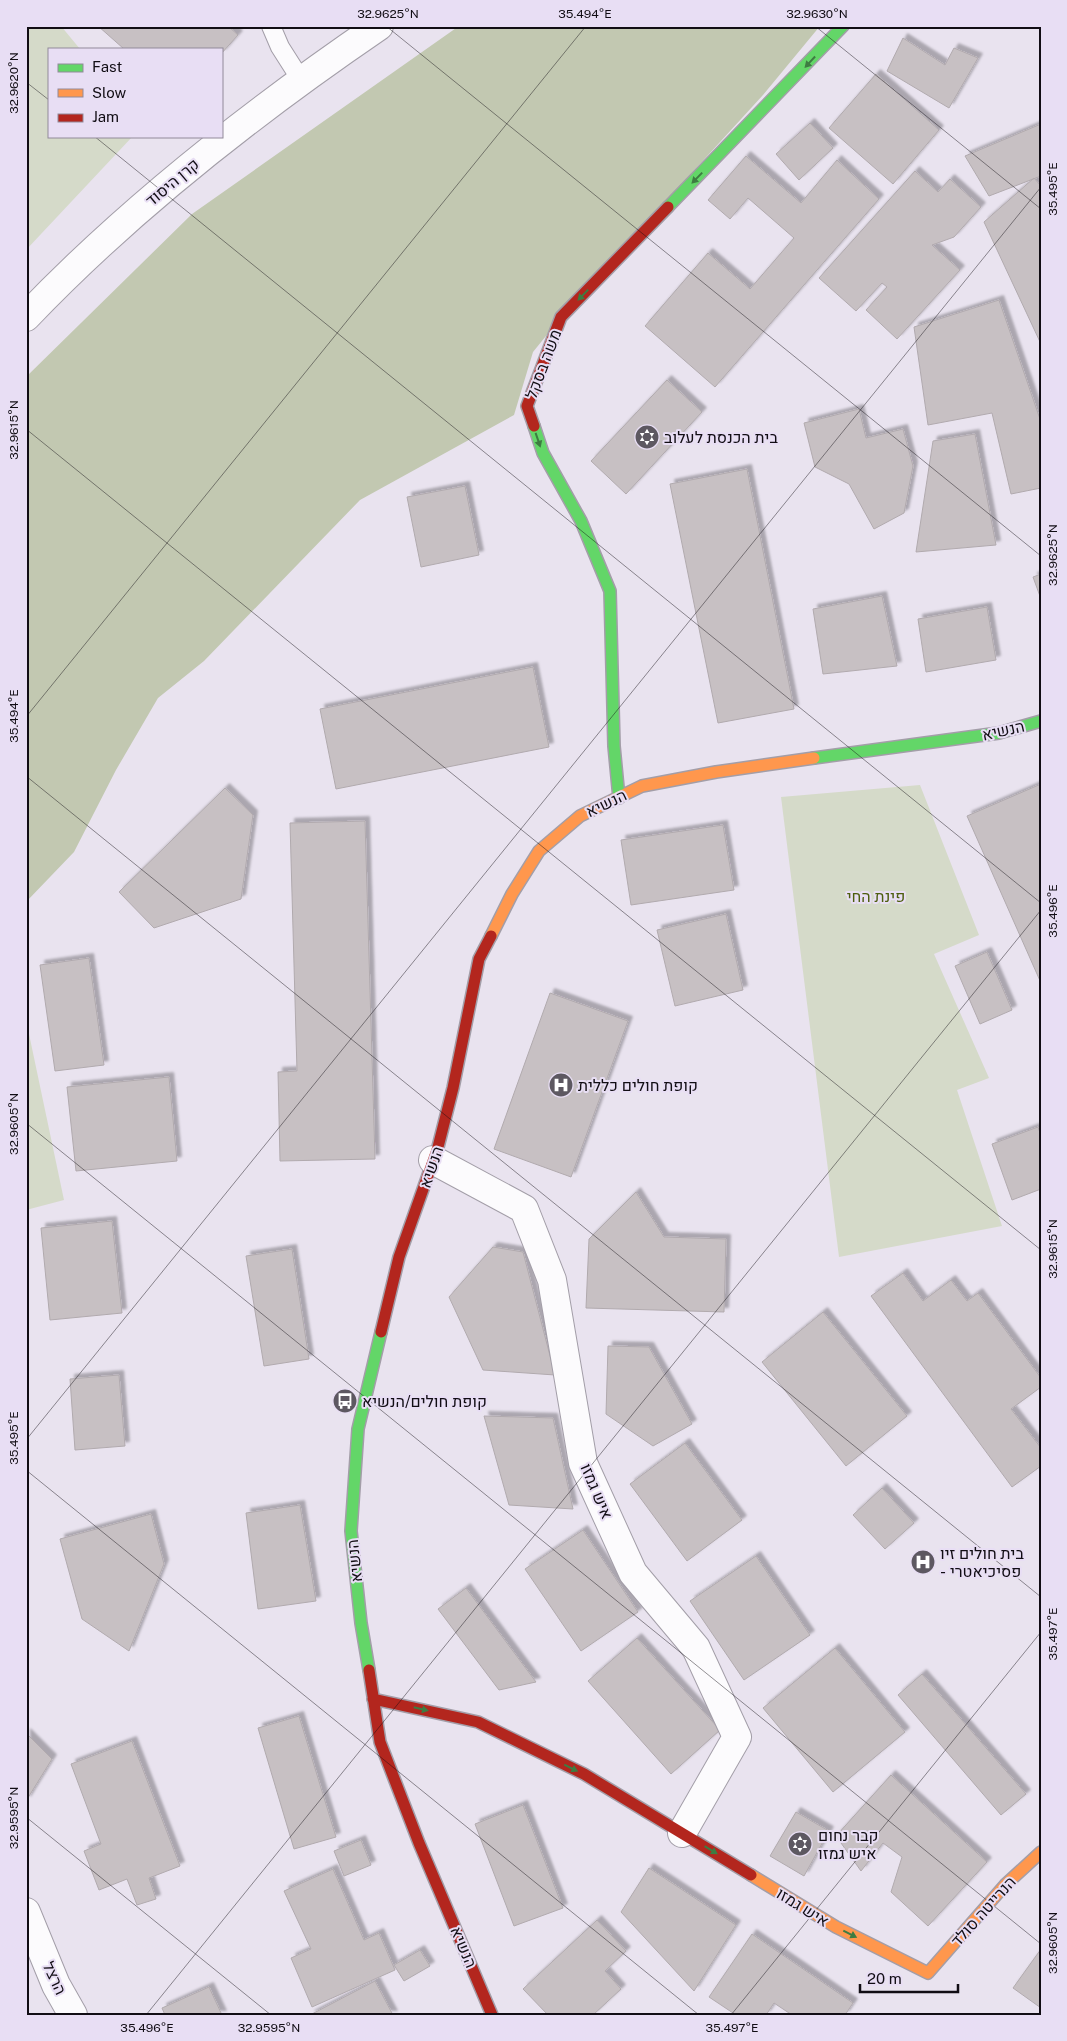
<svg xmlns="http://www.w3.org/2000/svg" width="1067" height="2041" font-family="'Public Sans',Heebo,sans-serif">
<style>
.green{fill:#d5dac9}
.forest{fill:#c2c8b1}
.building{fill:#c7c0c3;stroke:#b1aaae;filter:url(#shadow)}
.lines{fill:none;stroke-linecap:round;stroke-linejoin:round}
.lane-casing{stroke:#a39ea8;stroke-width:20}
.street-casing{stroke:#a39ea8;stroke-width:30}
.fast-casing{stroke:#a39ea8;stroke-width:14}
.slow-casing{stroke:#a39ea8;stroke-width:14}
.jam-casing{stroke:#a39ea8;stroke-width:14}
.lane{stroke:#fcfbfd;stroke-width:18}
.street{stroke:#fcfbfd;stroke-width:28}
.fast{stroke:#63d668;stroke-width:11}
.slow{stroke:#ff974d;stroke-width:11}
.jam{stroke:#b3261e;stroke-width:11}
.oneway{fill:#3e7c42}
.ticks{fill:none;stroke:#110d14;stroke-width:1;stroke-opacity:0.45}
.labels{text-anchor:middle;stroke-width:4;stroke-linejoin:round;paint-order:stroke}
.street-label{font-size:16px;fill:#110d14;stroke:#e8def4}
.poi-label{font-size:16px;fill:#110d14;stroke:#e8def4;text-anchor:start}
.park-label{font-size:16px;fill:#4d5e0f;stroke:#e8def4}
.neatline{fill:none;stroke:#110d14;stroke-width:2}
.ticks-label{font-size:12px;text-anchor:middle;fill:#110d14}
</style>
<defs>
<filter id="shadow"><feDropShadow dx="4.5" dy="-4.5" stdDeviation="1" flood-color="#0004"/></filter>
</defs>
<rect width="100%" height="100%" fill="#e9e3ef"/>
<path class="green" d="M26 26H61L80 49H49V136H133L26 250Z
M920 785 979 935 934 954 989 1078 957 1090 1002 1226 839 1257 781 797Z
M26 1034H29L64 1200 26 1210Z"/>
<path class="forest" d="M459 26H820L763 95 571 305 533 352 514 415 360 500 204 661 158 698 116 770 74 852 26 902V377L192 214Z"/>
<path class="building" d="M98 26H228L238 35 221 54V49H124Z
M903 38 945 65 954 48 978 58 949 108 887 71Z
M876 74 939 130 893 184 829 128Z
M810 123 833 148 799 180 776 154Z
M1041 124V176L989 196 965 156Z
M746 156 801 203 837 160 879 199 715 387 645 326 708 253 750 289 794 238 748 198 730 219 708 200Z
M915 171 938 192 950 179 981 207 954 237 932 245 960 270 897 339 866 310 887 287 882 283 856 311 819 278Z
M1034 178 1041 186V344L984 222Z
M999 300 1041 422V488L1011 494 992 413 928 425 914 327Z
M667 380 702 412 626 494 591 461Z
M859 409 866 438 903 429 913 466 904 513 874 529 849 484 815 467 804 423Z
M975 434 996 545 916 552 933 441Z
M747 469 794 709 718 723 670 484Z
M465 486 479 555 421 567 407 497Z
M1041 574V599L1033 577Z
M882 596 897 666 823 674 813 609Z
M987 607 996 660 926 672 918 619Z
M533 667 549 747 336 789 320 709Z
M1041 784V983L967 816Z
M225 788 253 815 241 899 154 928 119 892Z
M365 821 375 1159 280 1161 278 1072 297 1071 290 823Z
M723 825 734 890 631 905 621 840Z
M726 914 743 990 675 1006 657 930Z
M987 952 1012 1010 980 1024 955 966Z
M89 958 104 1065 55 1071 40 965Z
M550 993 628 1021 571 1177 494 1149Z
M169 1077 177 1161 76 1171 67 1087Z
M1038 1127 1041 1136V1189L1012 1200 992 1144Z
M636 1192 664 1237 726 1239 724 1312 586 1308 589 1239Z
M112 1221 122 1313 50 1320 41 1228Z
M493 1247 523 1252 555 1375 483 1370 449 1297Z
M292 1249 309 1359 264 1366 246 1256Z
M903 1273 923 1301 951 1280 967 1301 978 1293 1041 1378V1387L1011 1409 1041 1448V1466L1012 1487 871 1296Z
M823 1312 907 1416 846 1466 762 1362Z
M608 1346 649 1347 692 1424 653 1446 606 1414Z
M119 1375 125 1446 75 1450 70 1379Z
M484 1416 553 1418 573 1509 509 1505Z
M685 1443 742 1520 687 1561 630 1484Z
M882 1488 914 1523 885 1549 853 1515Z
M300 1505 316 1601 258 1609 246 1513Z
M151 1514 164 1564 129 1651 82 1619 60 1539Z
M583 1530 638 1612 581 1651 525 1569Z
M756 1556 810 1635 744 1680 690 1601Z
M466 1588 536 1682 499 1690 438 1609Z
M637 1638 720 1730 671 1774 588 1681Z
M835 1648 905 1732 833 1792 763 1708Z
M922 1674 1026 1794 1001 1815 898 1695Z
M299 1716 336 1837 294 1849 258 1728Z
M26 1733 52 1759 26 1801Z
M132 1741 180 1866 149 1878 156 1899 137 1905 127 1879 99 1890 84 1851 101 1844 71 1764Z
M891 1775 987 1862 928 1926 891 1892 902 1857 883 1843 861 1871 836 1836Z
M523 1805 563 1908 514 1926 475 1824Z
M796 1812 829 1831 804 1876 770 1856Z
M361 1840 371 1865 344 1876 334 1851Z
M649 1868 736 1925 694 1991 621 1912Z
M333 1869 364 1940 379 1933 395 1970 312 2007 291 1958 311 1949 284 1891Z
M597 1920 626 1951 605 1971 621 1989 593 2015H548L523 1989Z
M752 1934 853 2003 845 2015H792L774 2003 766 2015H736L709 1997Z
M1041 1949V2008L1013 1988Z
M420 1950 430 1966 404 1981 394 1965Z
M375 1981 393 2015H310Z
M209 1987 222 2015H165L162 2008Z"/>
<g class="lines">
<defs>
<path id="lane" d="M271 26 280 47 301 80"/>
<path id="street" d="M26 317C131 207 253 112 379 26
M433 1160 524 1209 552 1280 583 1463 633 1573 696 1648 737 1737 682 1833
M26 1912 56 1985 73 2015"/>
<path id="fast" d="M668 207 843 26
M534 426 543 453 581 521 610 591 614 746 619 798
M814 758 999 733 1041 721
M369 1670 361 1623 351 1531 358 1429 381 1332"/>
<path id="slow" d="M491 936 512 894 539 851 580 816 642 786 716 772 814 758
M751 1875 836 1927 928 1973 1005 1885 1041 1852"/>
<path id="jam" d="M534 426 527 406 561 317 668 207
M381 1332 399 1257 438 1147 453 1088 479 959 491 936
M369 1670 380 1742 419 1843 492 2015
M373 1699 478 1722 584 1774 751 1875"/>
</defs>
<use href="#lane" class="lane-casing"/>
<use href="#street" class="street-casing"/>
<use href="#fast" class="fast-casing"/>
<use href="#slow" class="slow-casing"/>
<use href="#jam" class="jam-casing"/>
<use href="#lane" class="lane"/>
<use href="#street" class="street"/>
<use href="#fast" class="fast"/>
<use href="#slow" class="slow"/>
<use href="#jam" class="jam"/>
</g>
<defs><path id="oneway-solid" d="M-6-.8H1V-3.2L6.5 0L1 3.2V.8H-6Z" transform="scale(1.25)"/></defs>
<g class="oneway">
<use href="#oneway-solid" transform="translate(810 62) rotate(133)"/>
<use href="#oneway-solid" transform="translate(697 178) rotate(134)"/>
<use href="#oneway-solid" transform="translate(583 295) rotate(134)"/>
<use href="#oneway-solid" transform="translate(538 440) rotate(71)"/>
<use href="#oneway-solid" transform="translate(421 1709) rotate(13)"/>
<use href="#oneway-solid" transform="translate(571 1768) rotate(26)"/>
<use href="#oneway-solid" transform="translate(711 1850) rotate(31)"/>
<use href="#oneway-solid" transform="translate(850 1934) rotate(27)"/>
</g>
<path class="ticks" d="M386 26 1041 556M815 26 1041 209M26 82 49 100M94 136 1041 903M26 429 1041 1250M26 717 586 26M26 776 1041 1597M26 1123 1041 1944M26 1440 1041 187M26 1470 699 2015M26 1817 271 2015M146 2015 1041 910M731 2015 1041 1632"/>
<defs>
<symbol id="synagogue-disc" viewBox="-11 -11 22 22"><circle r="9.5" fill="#5d5861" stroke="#e8def4"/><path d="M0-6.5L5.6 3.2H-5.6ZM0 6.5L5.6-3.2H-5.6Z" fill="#fff"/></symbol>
<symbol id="hospital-disc" viewBox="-11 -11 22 22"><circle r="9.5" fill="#5d5861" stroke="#e8def4"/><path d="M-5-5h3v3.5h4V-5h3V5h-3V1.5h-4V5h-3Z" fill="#fff"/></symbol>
<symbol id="bus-disc" viewBox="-11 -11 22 22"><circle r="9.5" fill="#5d5861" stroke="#e8def4"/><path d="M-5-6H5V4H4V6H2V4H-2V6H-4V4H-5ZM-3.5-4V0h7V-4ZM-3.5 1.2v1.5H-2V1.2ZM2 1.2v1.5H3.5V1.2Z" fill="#fff"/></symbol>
</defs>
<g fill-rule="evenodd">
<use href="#synagogue-disc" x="633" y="423" width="28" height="28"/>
<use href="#hospital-disc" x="547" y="1071" width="28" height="28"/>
<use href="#bus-disc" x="331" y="1387" width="28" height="28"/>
<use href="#hospital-disc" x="909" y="1548" width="28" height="28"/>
<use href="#synagogue-disc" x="786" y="1830" width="28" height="28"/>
</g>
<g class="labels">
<g class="street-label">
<text transform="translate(172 182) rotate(-40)" y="6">קרן היסוד</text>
<text transform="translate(543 364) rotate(-69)" y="6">משה בסקל</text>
<text transform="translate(1003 730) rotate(-13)" y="6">הנשיא</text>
<text transform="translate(606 803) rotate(-26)" y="6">הנשיא</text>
<text transform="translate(431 1167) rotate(-71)" y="6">הנשיא</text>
<text transform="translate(597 1491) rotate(67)" y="6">איש גמזו</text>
<text transform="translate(354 1561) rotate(-96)" y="6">הנשיא</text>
<text transform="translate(803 1907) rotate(32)" y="6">איש גמזו</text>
<text transform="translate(983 1911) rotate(-48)" y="6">הנרייטה סולד</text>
<text transform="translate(464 1947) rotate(67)" y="6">הנשיא</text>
<text transform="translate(55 1978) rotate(65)" y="6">הרצל</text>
</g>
<g class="poi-label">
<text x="664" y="443">בית הכנסת לעלוב</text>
<text x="578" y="1091">קופת חולים כללית</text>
<text x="362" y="1407">קופת חולים/הנשיא</text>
<text x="940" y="1559">בית חולים זיו<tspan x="940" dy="18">- פסיכיאטרי</tspan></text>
<text x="818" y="1841">קבר נחום<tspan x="818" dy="18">איש גמזו</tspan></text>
</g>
<g class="park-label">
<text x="876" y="902">פינת החי</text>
</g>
</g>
<rect width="1067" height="2041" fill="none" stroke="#e8def4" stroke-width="55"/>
<rect x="48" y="48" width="175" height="90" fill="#e8def4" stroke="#928a9a"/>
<rect x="58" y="64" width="25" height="8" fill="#63d668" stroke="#928a9a"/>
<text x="92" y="72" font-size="15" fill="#110d14">Fast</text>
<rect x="58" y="89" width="25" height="8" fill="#ff974d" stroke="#928a9a"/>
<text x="92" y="98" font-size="15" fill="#110d14">Slow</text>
<rect x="58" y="114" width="25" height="8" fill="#b3261e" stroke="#928a9a"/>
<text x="92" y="122" font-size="15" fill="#110d14">Jam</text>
<path d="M860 1984v8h98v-8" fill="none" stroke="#110d14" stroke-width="2.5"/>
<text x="867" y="1984" font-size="15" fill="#110d14" stroke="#e8def4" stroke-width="4" paint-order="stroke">20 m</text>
<rect x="28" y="28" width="1012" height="1986" class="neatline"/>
<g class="ticks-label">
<text x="388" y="18">32.9625°N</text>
<text x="585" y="18">35.494°E</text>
<text x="817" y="18">32.9630°N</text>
<text transform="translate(14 83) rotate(-90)" y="4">32.9620°N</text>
<text transform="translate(1053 189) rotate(-90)" y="4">35.495°E</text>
<text transform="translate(14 430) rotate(-90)" y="4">32.9615°N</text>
<text transform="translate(1053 555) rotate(-90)" y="4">32.9625°N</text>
<text transform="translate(14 716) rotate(-90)" y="4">35.494°E</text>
<text transform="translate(1053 911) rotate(-90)" y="4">35.496°E</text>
<text transform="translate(14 1124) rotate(-90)" y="4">32.9605°N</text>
<text transform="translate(1053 1249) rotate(-90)" y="4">32.9615°N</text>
<text transform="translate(14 1438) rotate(-90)" y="4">35.495°E</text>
<text transform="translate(1053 1634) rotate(-90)" y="4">35.497°E</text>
<text transform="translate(14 1818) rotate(-90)" y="4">32.9595°N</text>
<text transform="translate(1053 1943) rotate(-90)" y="4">32.9605°N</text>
<text x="147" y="2032">35.496°E</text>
<text x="269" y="2032">32.9595°N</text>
<text x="732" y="2032">35.497°E</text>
</g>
</svg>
